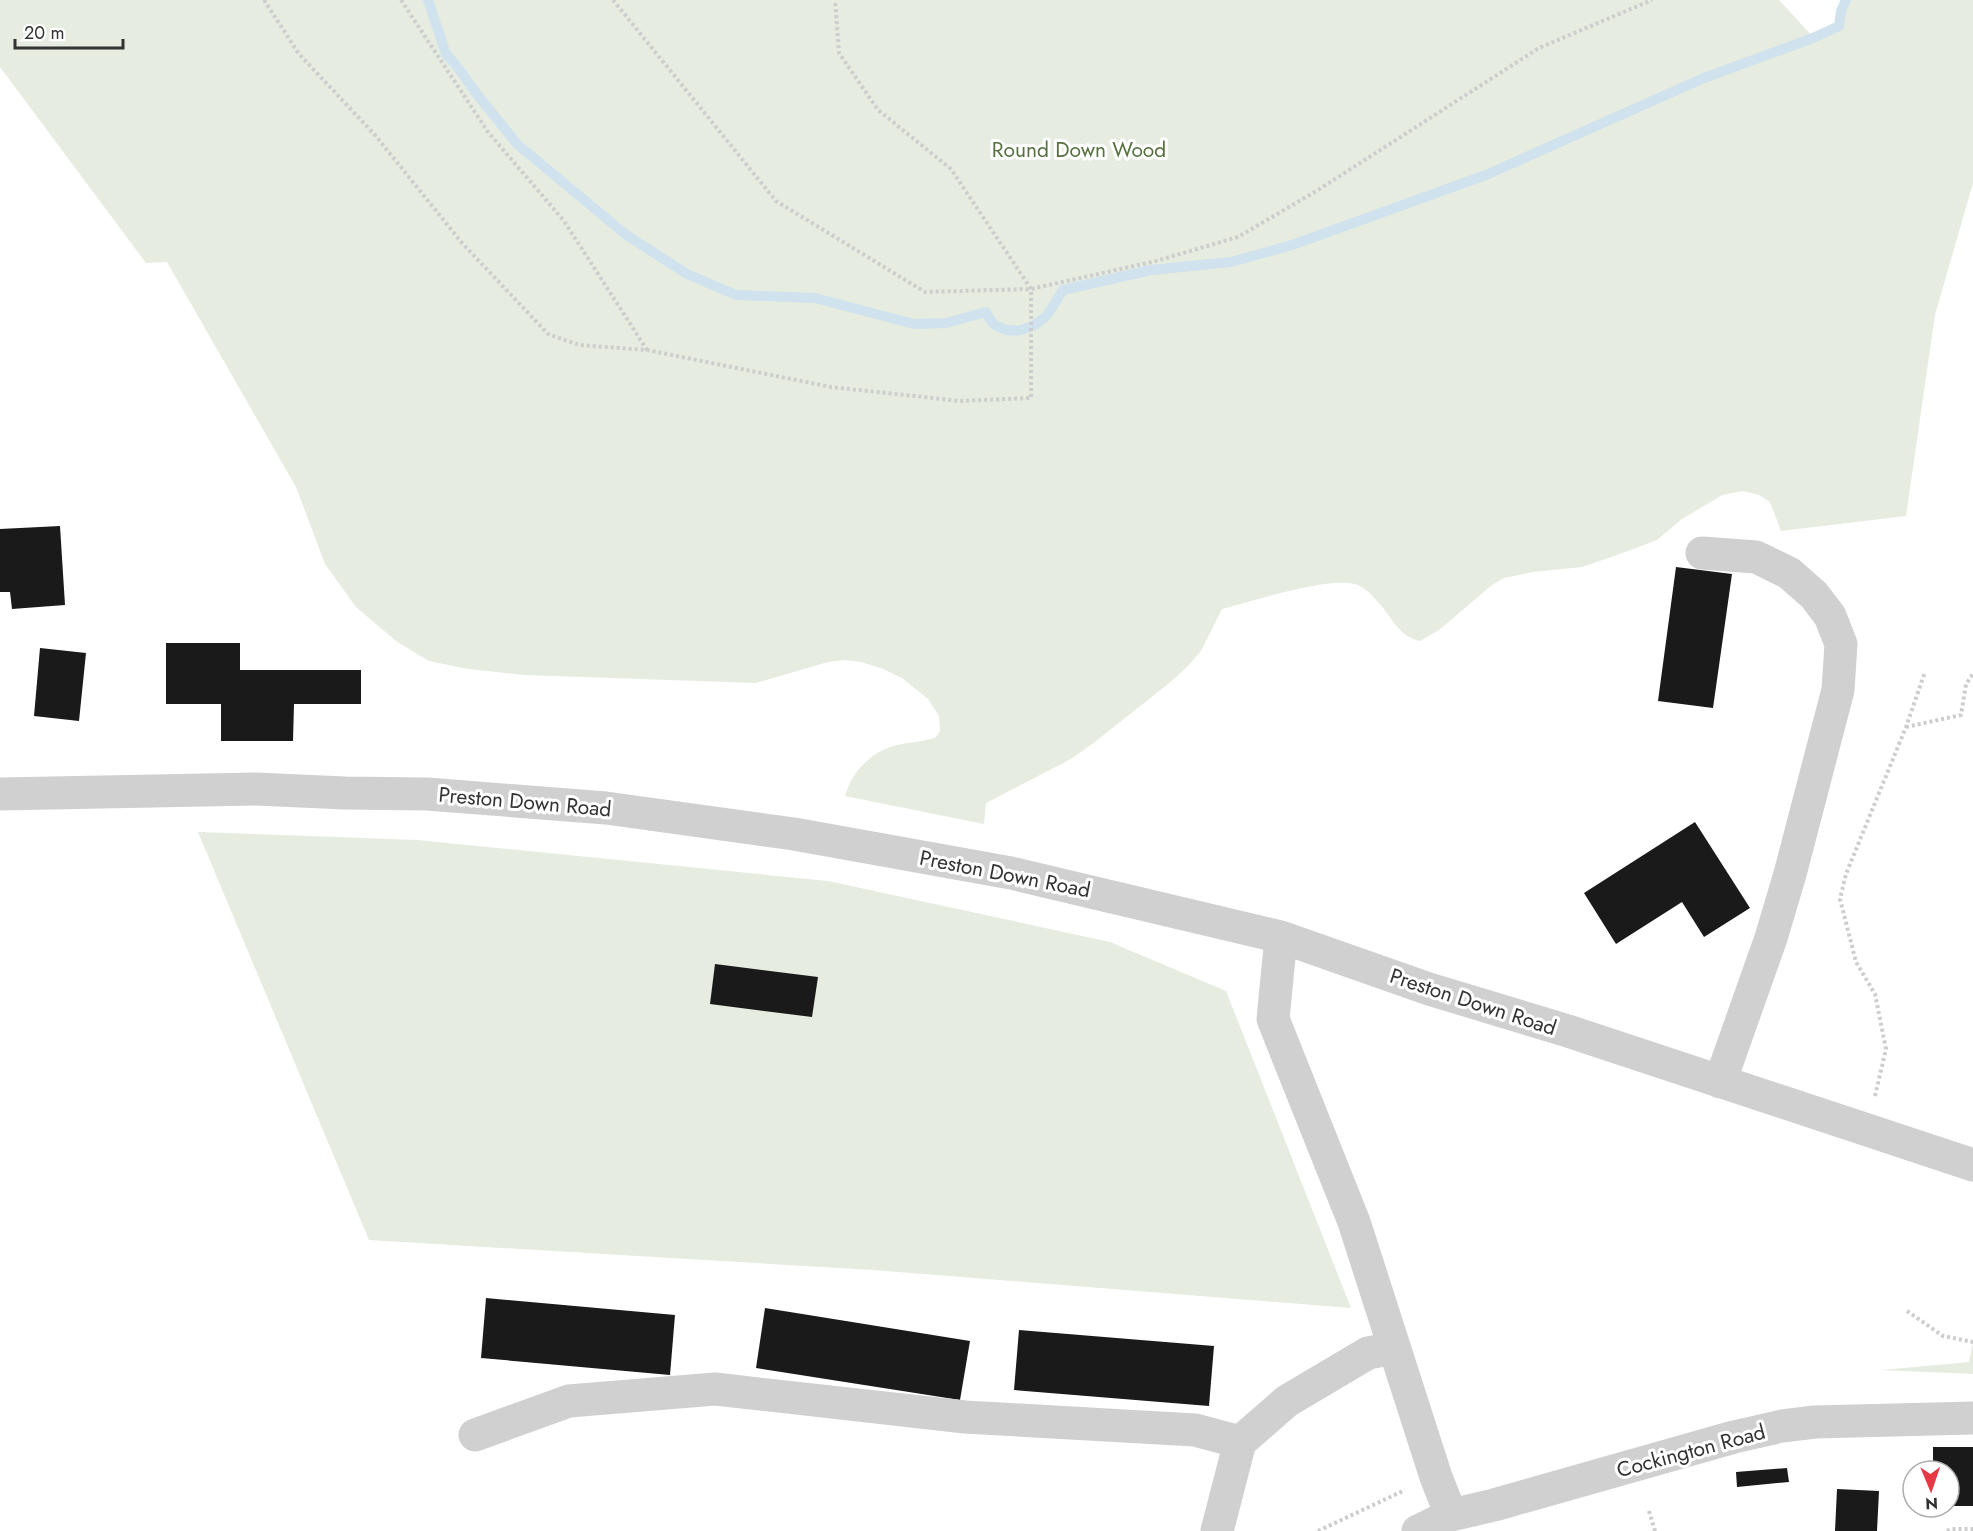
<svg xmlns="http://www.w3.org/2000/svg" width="1973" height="1531" font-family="Jost,sans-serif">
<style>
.green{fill:#e6ecdf}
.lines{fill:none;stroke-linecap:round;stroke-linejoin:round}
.stream{stroke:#cfe2ee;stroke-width:10}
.building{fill:#1a1a1a}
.path{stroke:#cdcdcd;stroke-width:4;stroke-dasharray:3 3;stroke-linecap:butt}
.minor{stroke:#d0d0d0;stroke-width:33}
.labels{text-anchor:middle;stroke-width:6;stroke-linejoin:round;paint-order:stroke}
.park-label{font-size:21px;fill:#56703f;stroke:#fff}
.street-label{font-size:21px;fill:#333;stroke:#fff}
</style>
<rect width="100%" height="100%" fill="#fff"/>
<path class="green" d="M0 0H1779L1814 38 1839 26 1841 11 1846 0H1973V183L1935 315 1906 516 1781 531 1770 502 1759 495 1743 491 1722 495 1682 519 1657 540 1617 555 1582 567 1533 572 1504 578 1492 585 1439 630 1420 641C1397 636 1392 616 1377 601 1371 594 1364 587 1355 584 1326 577 1253 601 1222 609L1201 651 1186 668 1168 684 1091 745 1069 760 986 803 984 824 845 796C852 771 872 751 897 745 910 742 922 742 935 738L940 731 939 716 928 699 902 678 881 668 861 662 845 660 828 662 756 683 525 675 468 669 429 661 396 641 356 607 325 564 296 487 167 262 146 263 0 67Z
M198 832 417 840 828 881 1110 942 1226 991 1351 1308 873 1270 369 1240Z
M1973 1342V1374L1881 1370 1969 1362Z"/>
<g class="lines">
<path class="stream" d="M428 0 446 54 459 69 476 93 517 144 625 234 687 274 736 295 815 298 914 324 946 323 986 312C988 316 991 322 994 324 1011 337 1034 329 1047 315 1053 307 1058 298 1063 290L1151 270 1231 262 1292 245 1486 175 1704 78 1813 38 1839 26 1841 11 1846 0"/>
</g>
<path class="building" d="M60 526 65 605 12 609 10 592H0V529Z
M1676 567 1732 574 1713 708 1658 701Z
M166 643H240V670H361V704H294L293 741H221V704H166Z
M40 648 86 653 79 721 34 716Z
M1695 822 1750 908 1704 937 1682 902 1616 944 1584 893Z
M715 964 818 977 812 1017 710 1004Z
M486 1298 675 1315 670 1375 481 1358Z
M765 1308 970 1341 960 1400 756 1368Z
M1019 1330 1214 1346 1209 1406 1014 1390Z
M1933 1447H1973V1506H1949V1471H1933Z
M1787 1468 1789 1482 1737 1487 1736 1472Z
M1837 1489 1879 1491 1877 1531H1835Z"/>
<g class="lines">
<path class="path" d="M264 0 299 54 375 135 462 243 548 334 579 345 647 350 831 387 960 401 1031 398V289L951 169 878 110 839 53 835 0
M401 0 488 132 564 221 647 350
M613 0 776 201 925 292 1031 289 1156 261 1238 237 1318 190 1539 48 1652 0
M1906 727 1961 715 1966 684 1973 674
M1875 1096 1886 1049 1875 994 1856 962 1840 899 1846 874 1906 727 1925 672
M1907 1311 1943 1336 1973 1342
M1649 1511 1655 1531
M1318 1531 1405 1490
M1947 1531 1951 1529H1973"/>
<path class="minor" d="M1702 553 1756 557 1789 573 1814 595 1830 616 1841 644 1838 690 1790 874 1771 938 1720 1082
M0 794 256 789 345 793 427 794 606 808 794 834 1011 873 1281 937 1429 989 1568 1031 1973 1165
M1281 937 1273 1019 1354 1222 1436 1477 1451 1515
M475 1435 569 1401 715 1389 965 1417 1195 1430 1240 1442
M1217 1531 1240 1442 1287 1401 1368 1353 1394 1348
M1418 1531 1451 1515 1494 1505 1734 1437 1782 1426 1815 1422 1973 1418"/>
</g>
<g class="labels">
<g class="park-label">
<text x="1079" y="157">Round Down Wood</text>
</g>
<g class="street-label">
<text transform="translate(525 802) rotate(5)" y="7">Preston Down Road</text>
<text transform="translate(1005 874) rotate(11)" y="7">Preston Down Road</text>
<text transform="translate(1473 1002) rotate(18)" y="7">Preston Down Road</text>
<text transform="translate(1691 1451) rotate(-15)" y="7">Cockington Road</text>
</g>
</g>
<g transform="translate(1931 1489) rotate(178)"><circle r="28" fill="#ffffff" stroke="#adadad" stroke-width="1.5"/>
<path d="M0-4.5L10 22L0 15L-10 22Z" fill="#e63946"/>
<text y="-9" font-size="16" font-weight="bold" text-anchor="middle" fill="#333333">N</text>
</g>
<path d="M15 39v9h108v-9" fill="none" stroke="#333333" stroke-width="3"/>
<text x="24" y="39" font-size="18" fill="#333333" stroke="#ffffff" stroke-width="4.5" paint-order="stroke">20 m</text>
</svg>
